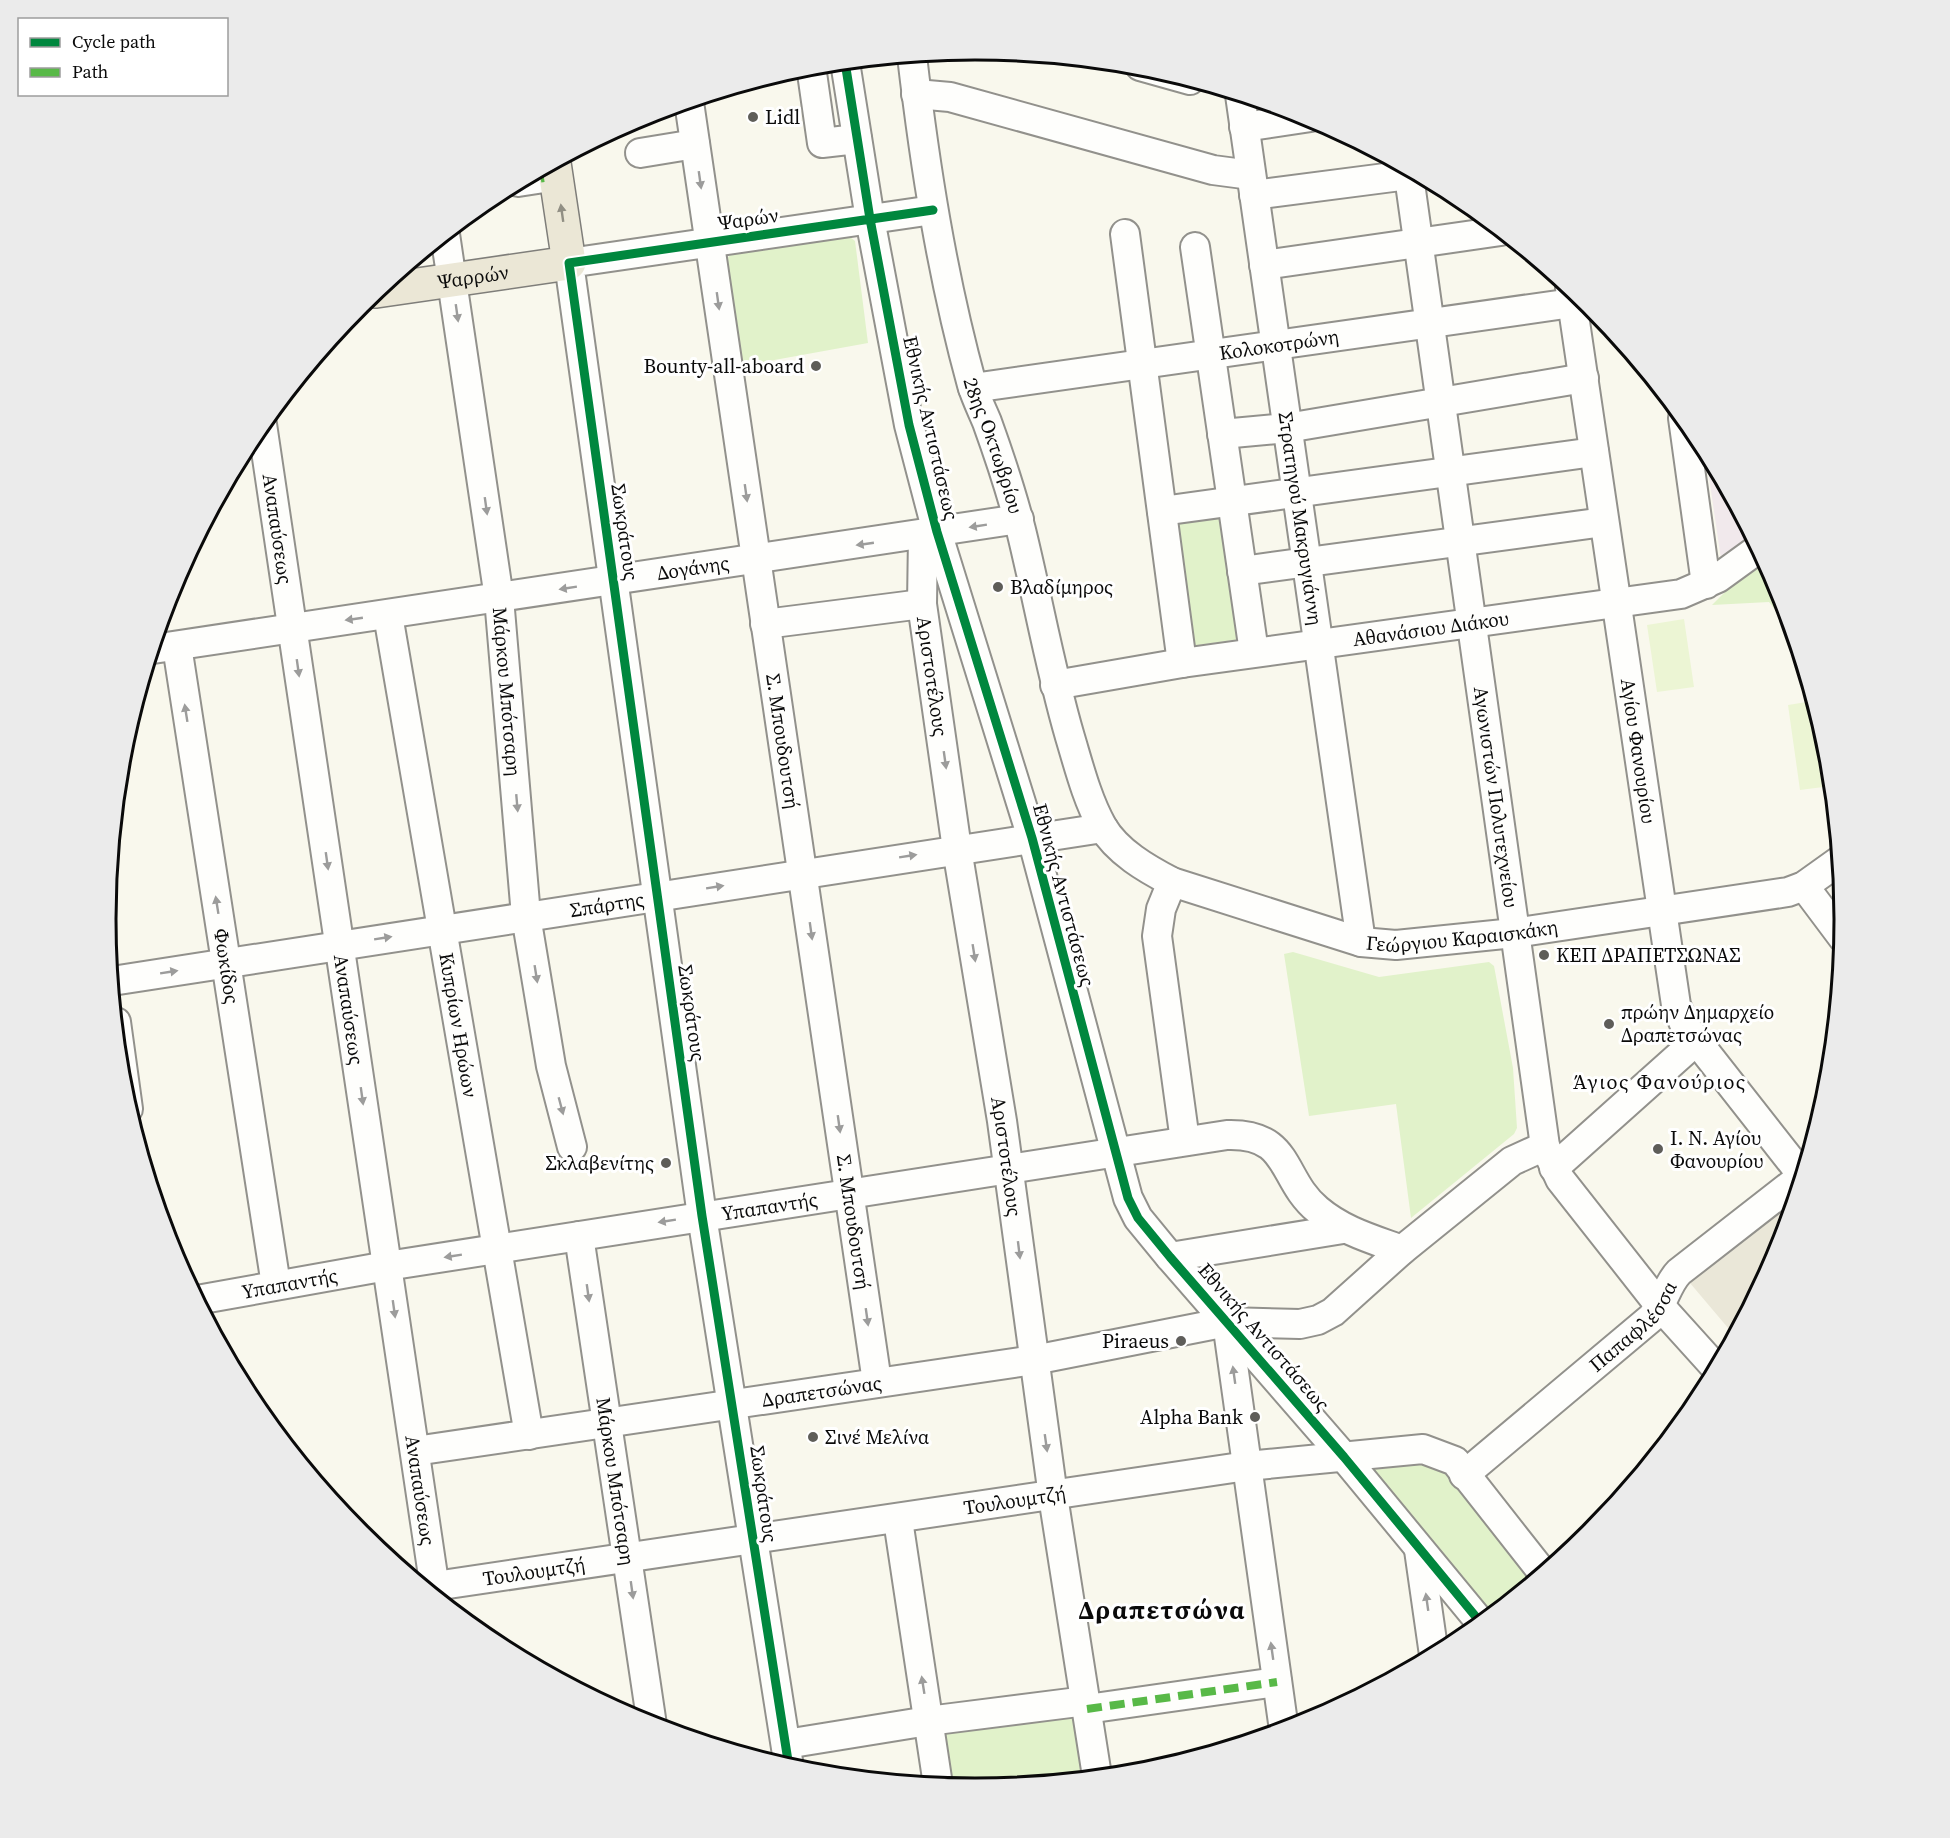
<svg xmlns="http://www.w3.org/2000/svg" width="1950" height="1838" font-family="'Source Serif 4',serif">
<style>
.industrial{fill:#f1e9ec}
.green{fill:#e1f2ca}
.pitch{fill:#ecf5d4}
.plaza{fill:#eae7d8}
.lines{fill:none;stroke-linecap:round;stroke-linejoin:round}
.minor-casing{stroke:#92918c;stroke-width:32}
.major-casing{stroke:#7f7e7a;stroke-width:36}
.minor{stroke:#fefefc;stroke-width:28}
.major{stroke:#ebe7d6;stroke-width:33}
.quiet{stroke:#58b947;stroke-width:8;stroke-dasharray:15 8;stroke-linecap:butt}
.cycleway-casing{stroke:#fff;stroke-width:13}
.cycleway{stroke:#00873e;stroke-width:9}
.oneway{fill:#9c9c9b}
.oneway2{fill:#918f84}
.poi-dot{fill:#5e5d59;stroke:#fff;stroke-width:2}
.labels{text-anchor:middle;stroke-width:6;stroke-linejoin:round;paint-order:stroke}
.poi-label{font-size:20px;fill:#0a0a0a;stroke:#fff;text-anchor:start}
.street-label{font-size:20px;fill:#0a0a0a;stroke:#fff}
.neighbourhood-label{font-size:21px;letter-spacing:1.5px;fill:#0a0a0a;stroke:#fff}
.district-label{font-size:26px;font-weight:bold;letter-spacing:1.5px;fill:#0a0a0a;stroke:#fff}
.rim{fill:none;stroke:#0a0a0a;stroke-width:3}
</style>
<rect width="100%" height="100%" fill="#f9f8ed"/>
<path class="industrial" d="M1705 450 1751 534 1721 559Z"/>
<path class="green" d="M845 233 855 241 868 343 742 366 726 259 736 250Z
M1230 508 1248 638 1185 647 1167 517Z
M1763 558 1778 587 1793 633 1769 602 1712 605 1742 575Z
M1293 952 1379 977 1489 962 1494 966 1513 1068 1517 1128 1514 1134 1411 1218 1396 1104 1309 1116 1284 954Z
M1427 1458 1444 1467 1533 1580 1492 1614 1368 1463Z
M1073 1711 1082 1778 975 1788 951 1786 942 1730Z"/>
<path class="pitch" d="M1684 619 1694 687 1657 692 1647 625Z
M1813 701 1828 750 1831 786 1800 790 1788 705Z"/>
<path class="plaza" d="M1793 1198 1778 1252 1734 1335 1690 1283Z"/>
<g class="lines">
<defs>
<g id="minor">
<path id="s1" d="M912 56C925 167 942 276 972 385 976 398 982 410 987 422 1000 458 1012 494 1021 530 1038 599 1050 669 1070 737 1079 767 1087 799 1102 826 1117 852 1147 869 1172 882L1361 942 1396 945 1514 933 1788 892 1804 886 1839 861"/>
<path d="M845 62 870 219 909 425 937 532 1032 838 1128 1198 1138 1218 1170 1257 1344 1457 1481 1623"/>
<path d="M811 66 822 143 857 139"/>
<path d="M1140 66 1190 80"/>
<path d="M916 94 950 97 1213 170 1251 175"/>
<path id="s2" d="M1240 95 1361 942"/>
<path id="s3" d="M689 102 877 1382"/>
<path d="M1244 127 1311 117"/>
<path d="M640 153 695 144"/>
<path id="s4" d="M1408 169 1545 1146 1560 1179 1660 1306 1716 1368"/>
<path d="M518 182 544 178"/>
<path d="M1254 195 1416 174"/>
<path id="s5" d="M445 234 499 598 526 916 551 1066 572 1147"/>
<path d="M1125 234 1182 663"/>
<path d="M1195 247 1254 652"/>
<path d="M1264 265 1501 231"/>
<path id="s6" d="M1570 288 1676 1005 1685 1026 1802 1175"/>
<path id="s7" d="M973 388 1586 301"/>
<path d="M1683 418 1706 584"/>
<path id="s8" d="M262 424 436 1596"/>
<path d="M1222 434 1287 428 1584 378"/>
<path d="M1162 511 1594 452"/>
<path id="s9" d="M923 536 922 604 957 849 1002 1121 1053 1496 1097 1776"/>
<path d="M1242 571 1604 522"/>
<path id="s10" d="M388 615 529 1435"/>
<path d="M765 624 922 604"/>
<path id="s11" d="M177 646 276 1285"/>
<path id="s12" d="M153 649 1019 519"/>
<path id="s13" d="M1055 685 1182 663 1681 594 1718 578 1758 549"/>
<path d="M1172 882 1161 909 1157 936 1185 1141"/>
<path d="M1804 886 1843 938"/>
<path id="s14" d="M112 981 1103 828"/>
<path d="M116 1022 128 1109"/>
<path d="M1554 1168 1696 1041"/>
<path id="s15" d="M579 1236 652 1725"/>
<path d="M1170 1257 1343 1229"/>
<path id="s16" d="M197 1300 387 1266 1227 1135C1292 1133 1280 1179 1318 1210 1343 1231 1372 1239 1402 1250"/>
<path d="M1227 1322 1284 1730"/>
<path id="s17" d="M415 1451 1034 1360 1227 1322 1300 1324 1318 1320 1333 1312 1402 1250 1512 1161 1545 1146"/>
<path id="s18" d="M1464 1475 1651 1318C1664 1305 1666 1285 1679 1272L1801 1177"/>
<path d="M898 1520 938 1785"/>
<path d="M1419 1550 1434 1655"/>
<path id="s19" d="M435 1586 1247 1466 1423 1449 1455 1461 1543 1573"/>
<path d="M1087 1709 1277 1682"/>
<path d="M786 1744 928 1721 1086 1701"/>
<path d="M789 1767 702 1216 569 263 933 210"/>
</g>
<g id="major">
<path id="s20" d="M376 291 569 263 554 163"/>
</g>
</defs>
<use href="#minor" class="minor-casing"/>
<use href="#major" class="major-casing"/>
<use href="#minor" class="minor"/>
<use href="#major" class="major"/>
<path class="quiet" d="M518 182 544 178
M1087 1709 1277 1682"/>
<defs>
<path id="cycleway" d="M845 62 870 219 909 425 937 532 1032 838 1128 1198 1138 1218 1170 1257 1344 1457 1481 1623
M789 1767 702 1216 569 263 933 210"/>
</defs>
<use href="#cycleway" class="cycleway-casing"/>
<use href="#cycleway" class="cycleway"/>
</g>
<defs><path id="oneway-solid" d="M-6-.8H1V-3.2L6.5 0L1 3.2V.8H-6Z" transform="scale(1.5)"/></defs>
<g class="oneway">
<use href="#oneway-solid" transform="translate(700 180) rotate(82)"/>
<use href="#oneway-solid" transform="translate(718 301) rotate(82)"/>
<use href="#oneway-solid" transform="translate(457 313) rotate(82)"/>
<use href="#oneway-solid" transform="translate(746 493) rotate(82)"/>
<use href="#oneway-solid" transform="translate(486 506) rotate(82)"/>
<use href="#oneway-solid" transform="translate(978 526) rotate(171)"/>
<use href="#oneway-solid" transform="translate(865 544) rotate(172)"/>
<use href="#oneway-solid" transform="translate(568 588) rotate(171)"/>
<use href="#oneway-solid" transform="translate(354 619) rotate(172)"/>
<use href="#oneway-solid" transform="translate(298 668) rotate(82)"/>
<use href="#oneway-solid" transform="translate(186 713) rotate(-99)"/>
<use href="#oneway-solid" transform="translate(945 760) rotate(82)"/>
<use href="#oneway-solid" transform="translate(517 803) rotate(85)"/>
<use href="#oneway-solid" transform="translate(908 856) rotate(-9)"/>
<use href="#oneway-solid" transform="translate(327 861) rotate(82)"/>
<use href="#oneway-solid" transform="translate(715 887) rotate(-9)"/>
<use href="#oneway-solid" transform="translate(217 905) rotate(-99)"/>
<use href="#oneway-solid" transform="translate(811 931) rotate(82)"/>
<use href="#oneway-solid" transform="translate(383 938) rotate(-9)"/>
<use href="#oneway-solid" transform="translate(974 953) rotate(81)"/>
<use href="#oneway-solid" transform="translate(169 972) rotate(-9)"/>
<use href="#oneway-solid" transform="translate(536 974) rotate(81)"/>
<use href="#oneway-solid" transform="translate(362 1096) rotate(82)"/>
<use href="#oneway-solid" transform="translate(561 1106) rotate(75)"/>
<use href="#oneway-solid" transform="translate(839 1124) rotate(82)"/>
<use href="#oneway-solid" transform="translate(667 1221) rotate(171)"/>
<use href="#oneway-solid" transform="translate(1019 1250) rotate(83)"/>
<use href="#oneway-solid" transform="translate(453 1256) rotate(171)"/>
<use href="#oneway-solid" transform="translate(588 1293) rotate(82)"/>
<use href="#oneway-solid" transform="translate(394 1309) rotate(82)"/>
<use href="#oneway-solid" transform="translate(867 1317) rotate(82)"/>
<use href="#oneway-solid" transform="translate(1234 1375) rotate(-98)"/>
<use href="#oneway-solid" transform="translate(1046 1443) rotate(82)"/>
<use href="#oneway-solid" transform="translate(632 1590) rotate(82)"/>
<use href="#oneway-solid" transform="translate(1427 1602) rotate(-98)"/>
<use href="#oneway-solid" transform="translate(1272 1651) rotate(-98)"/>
<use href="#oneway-solid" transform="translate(923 1685) rotate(-99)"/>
</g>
<use class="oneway2" href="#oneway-solid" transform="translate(562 213) rotate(-98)"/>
<g class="poi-dot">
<circle cx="753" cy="117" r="6"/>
<circle cx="816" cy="366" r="6"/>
<circle cx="998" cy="587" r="6"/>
<circle cx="1544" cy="955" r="6"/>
<circle cx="1609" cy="1024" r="6"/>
<circle cx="1658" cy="1149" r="6"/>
<circle cx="666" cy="1163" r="6"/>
<circle cx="1181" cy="1341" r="6"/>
<circle cx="1255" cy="1417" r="6"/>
<circle cx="813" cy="1437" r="6"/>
</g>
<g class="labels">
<g class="poi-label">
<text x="765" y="124">Lidl</text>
<text x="804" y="373" text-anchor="end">Bounty-all-aboard</text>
<text x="1010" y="594">Βλαδίμηρος</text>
<text x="1556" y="962">ΚΕΠ ΔΡΑΠΕΤΣΩΝΑΣ</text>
<text x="1621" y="1019">πρώην Δημαρχείο<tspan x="1621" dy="23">Δραπετσώνας</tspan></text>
<text x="1670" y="1145">Ι. Ν. Αγίου<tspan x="1670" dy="23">Φανουρίου</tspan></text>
<text x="654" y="1170" text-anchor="end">Σκλαβενίτης</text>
<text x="1169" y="1348" text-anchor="end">Piraeus</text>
<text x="1243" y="1424" text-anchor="end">Alpha Bank</text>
<text x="825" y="1444">Σινέ Μελίνα</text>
</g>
<g class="street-label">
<text transform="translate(748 219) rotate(-8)" y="7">Ψαρών</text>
<text dy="7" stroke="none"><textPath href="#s20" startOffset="98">Ψαρρών</textPath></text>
<text dy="7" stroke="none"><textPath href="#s7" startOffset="309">Κολοκοτρώνη</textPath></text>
<text transform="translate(931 428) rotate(77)" y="7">Εθνικής Αντιστάσεως</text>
<text dy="7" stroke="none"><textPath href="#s1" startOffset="399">28ης Οκτωβρίου</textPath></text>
<text dy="7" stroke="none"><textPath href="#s2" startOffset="428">Στρατηγού Μακρυγιάννη</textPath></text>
<text dy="7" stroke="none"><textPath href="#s8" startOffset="106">Αναπαύσεως</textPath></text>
<text transform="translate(625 532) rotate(82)" y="7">Σωκράτους</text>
<text dy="7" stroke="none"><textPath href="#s12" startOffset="546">Δογάνης</textPath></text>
<text dy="7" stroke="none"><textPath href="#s13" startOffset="380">Αθανάσιου Διάκου</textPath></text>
<text dy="7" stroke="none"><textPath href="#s9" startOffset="141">Αριστοτέλους</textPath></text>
<text dy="7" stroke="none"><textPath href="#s5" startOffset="462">Μάρκου Μπότσαρη</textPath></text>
<text dy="7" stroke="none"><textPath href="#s3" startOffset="646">Σ. Μπουδουτσή</textPath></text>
<text dy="7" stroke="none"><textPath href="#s6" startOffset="468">Αγίου Φανουρίου</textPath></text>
<text dy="7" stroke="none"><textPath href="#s4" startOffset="634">Αγωνιστών Πολυτεχνείου</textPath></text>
<text transform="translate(1064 895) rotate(75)" y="7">Εθνικής Αντιστάσεως</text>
<text dy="7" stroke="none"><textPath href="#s14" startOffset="501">Σπάρτης</textPath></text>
<text dy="7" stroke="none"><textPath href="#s1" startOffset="1186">Γεώργιου Καραισκάκη</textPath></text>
<text dy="7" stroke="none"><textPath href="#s11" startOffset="324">Φωκίδος</textPath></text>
<text dy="7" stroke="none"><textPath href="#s8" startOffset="592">Αναπαύσεως</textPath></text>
<text transform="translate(692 1013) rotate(82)" y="7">Σωκράτους</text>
<text dy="7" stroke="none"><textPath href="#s10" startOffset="416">Κυπρίων Ηρώων</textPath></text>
<text dy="7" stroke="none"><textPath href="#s9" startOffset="627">Αριστοτέλους</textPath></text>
<text dy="7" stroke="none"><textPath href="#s16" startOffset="580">Υπαπαντής</textPath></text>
<text dy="7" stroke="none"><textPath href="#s3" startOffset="1132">Σ. Μπουδουτσή</textPath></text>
<text dy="7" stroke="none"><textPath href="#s16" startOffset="94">Υπαπαντής</textPath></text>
<text dy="7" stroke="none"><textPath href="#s18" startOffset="226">Παπαφλέσσα</textPath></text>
<text transform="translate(1264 1337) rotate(49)" y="7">Εθνικής Αντιστάσεως</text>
<text dy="7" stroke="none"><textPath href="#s17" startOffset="411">Δραπετσώνας</textPath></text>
<text dy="7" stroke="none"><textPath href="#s15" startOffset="248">Μάρκου Μπότσαρη</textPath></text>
<text dy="7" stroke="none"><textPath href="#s8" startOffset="1078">Αναπαύσεως</textPath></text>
<text transform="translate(764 1494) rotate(82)" y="7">Σωκράτους</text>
<text dy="7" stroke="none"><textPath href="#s19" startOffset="586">Τουλουμτζή</textPath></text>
<text dy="7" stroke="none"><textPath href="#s19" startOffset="100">Τουλουμτζή</textPath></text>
</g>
<g class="neighbourhood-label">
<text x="1660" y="1089">Άγιος Φανούριος</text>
</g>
<g class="district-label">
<text x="1162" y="1619">Δραπετσώνα</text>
</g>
</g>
<path d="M0 0H1950V1838H0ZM116 919a859 859 0 1 1 1718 0a859 859 0 1 1-1718 0Z" fill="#ebebeb" fill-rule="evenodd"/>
<path class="rim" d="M116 919a859 859 0 1 1 1718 0a859 859 0 1 1-1718 0Z"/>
<rect x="18" y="18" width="210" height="78" fill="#ffffff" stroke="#9d9d9d" stroke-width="1.5"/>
<rect x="30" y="38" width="30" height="9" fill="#00873e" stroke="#9d9d9d" stroke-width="1.5"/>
<text x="72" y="48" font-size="18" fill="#0a0a0a">Cycle path</text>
<rect x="30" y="68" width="30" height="9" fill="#58b947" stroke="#9d9d9d" stroke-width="1.5"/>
<text x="72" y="78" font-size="18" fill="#0a0a0a">Path</text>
</svg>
